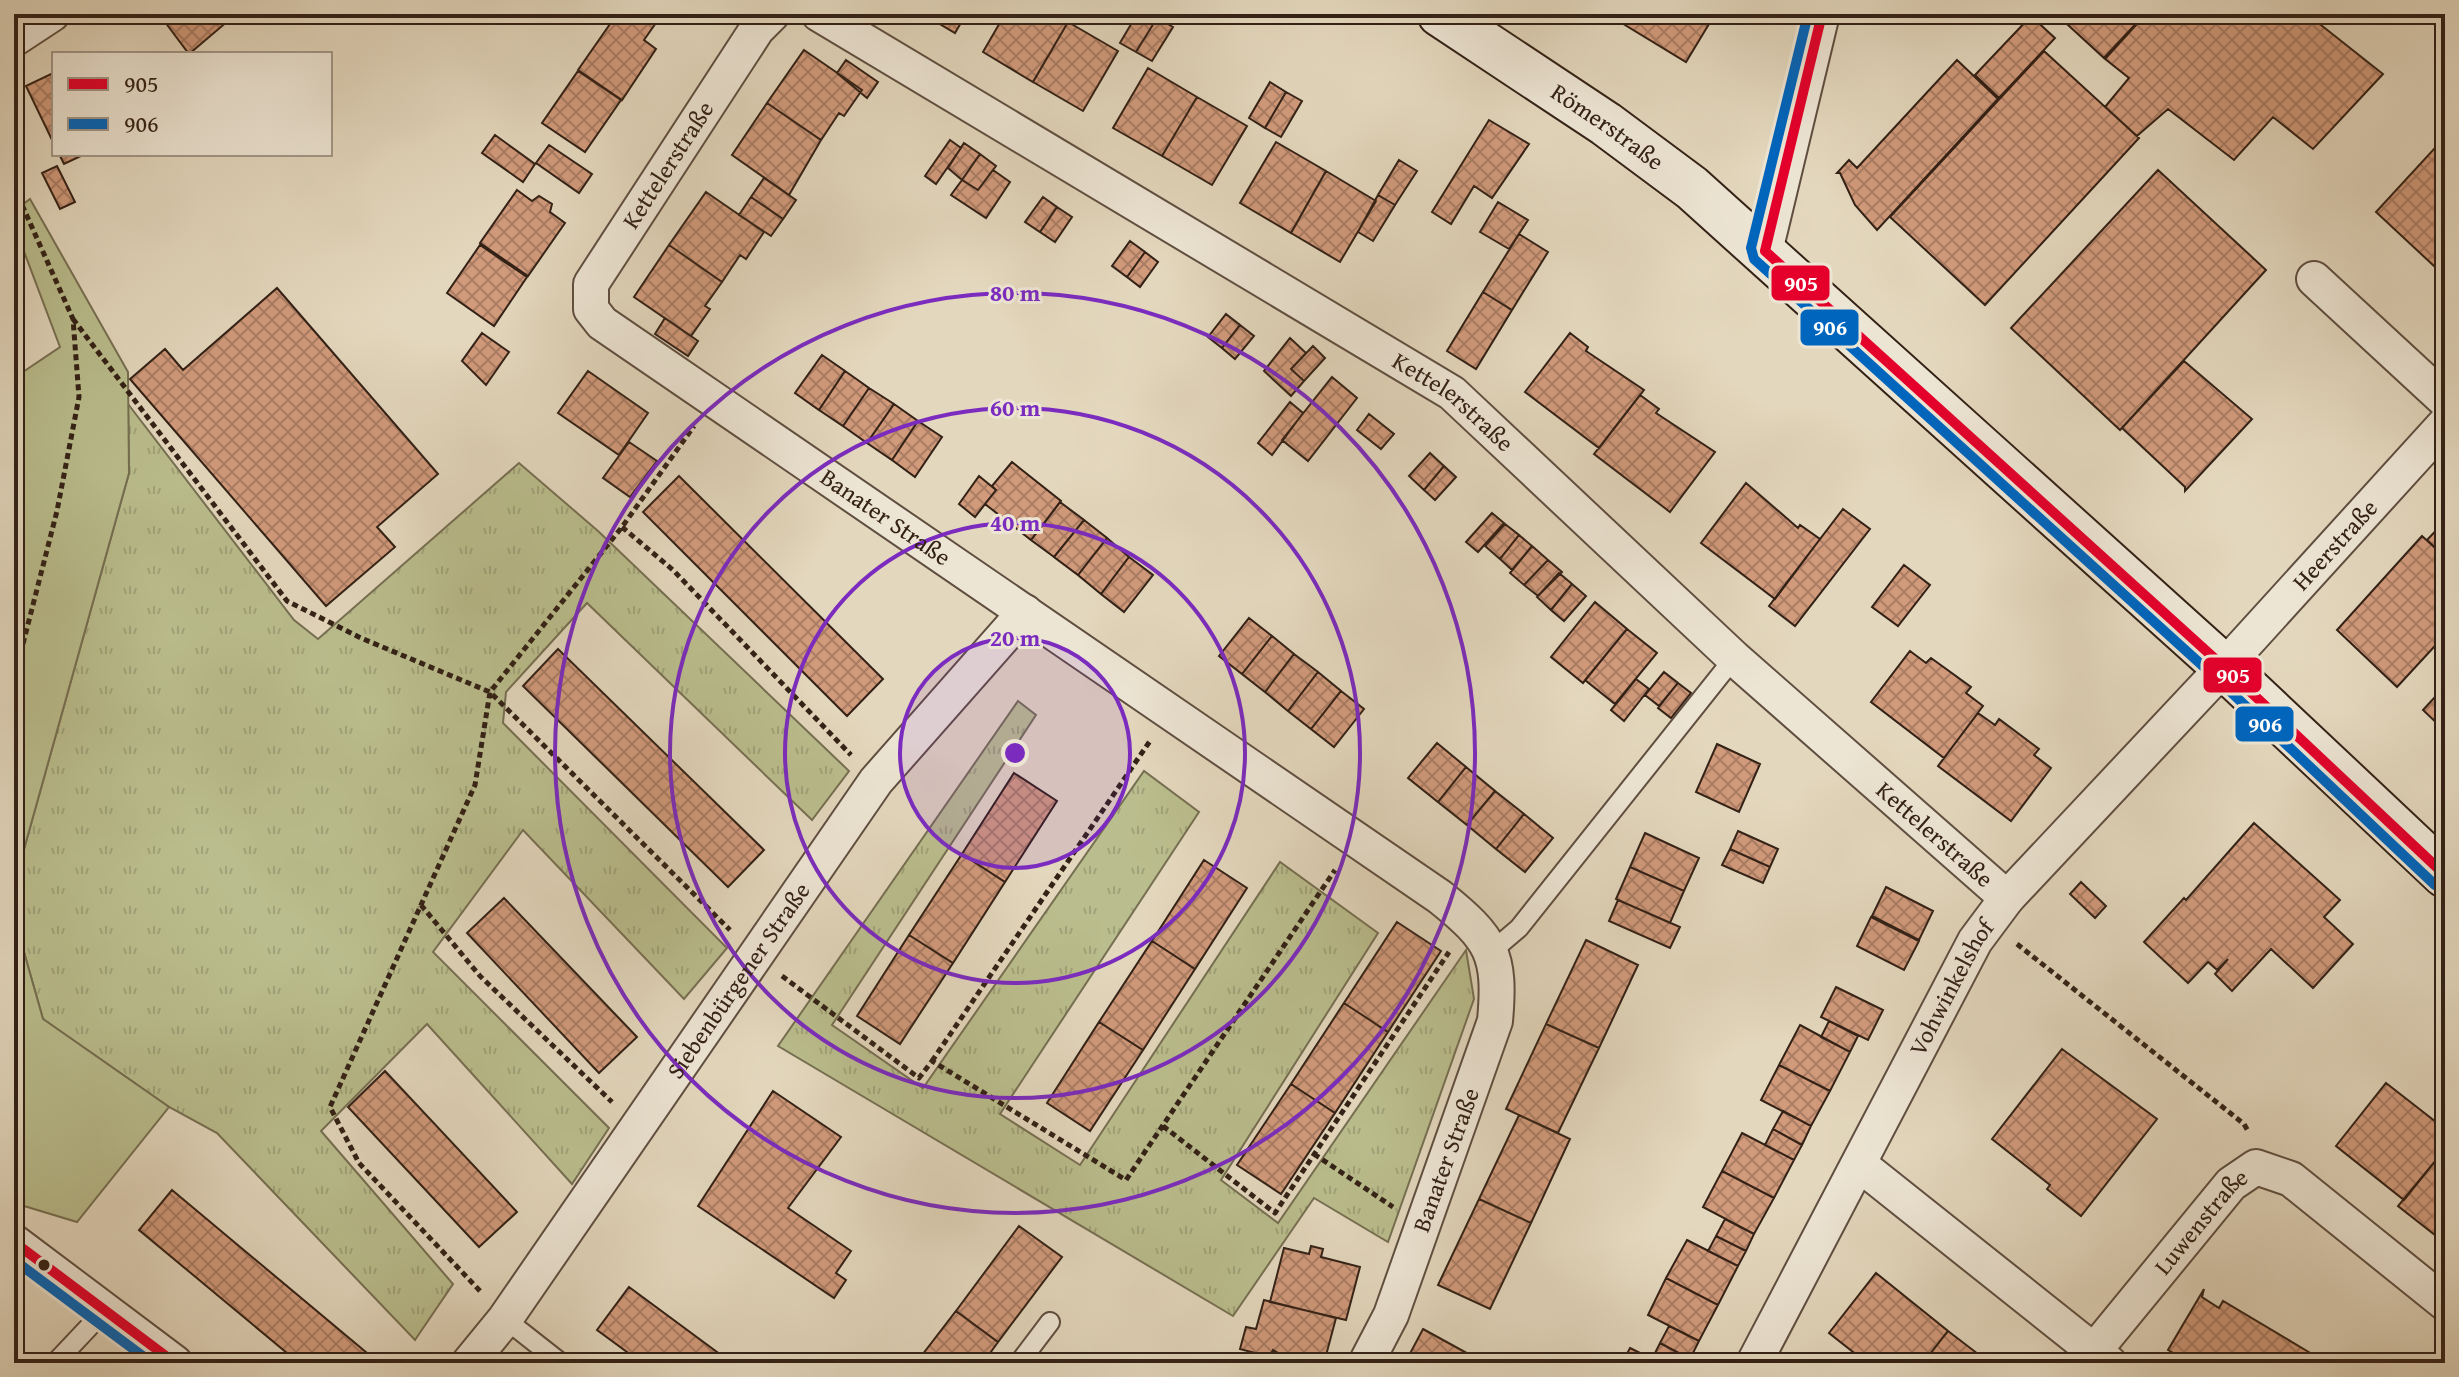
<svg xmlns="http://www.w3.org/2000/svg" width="2459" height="1377" font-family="'Gentium Book Plus',serif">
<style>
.grass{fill:url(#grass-tufts);stroke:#766f52;stroke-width:2}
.green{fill:#babd8d;stroke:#766f52;stroke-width:2}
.building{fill:url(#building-cross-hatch);stroke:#332116;stroke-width:2}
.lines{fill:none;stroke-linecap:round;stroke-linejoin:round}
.lane-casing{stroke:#5f4e40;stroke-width:22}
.street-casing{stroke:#5f4e40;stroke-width:38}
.secondary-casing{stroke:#332116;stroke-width:48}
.path{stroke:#332116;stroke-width:5;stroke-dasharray:6 4;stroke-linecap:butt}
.lane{stroke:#ede5d4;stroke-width:18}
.street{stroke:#ede5d4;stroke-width:34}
.secondary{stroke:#ede5d4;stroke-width:44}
.bus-1-casing{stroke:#ede5d4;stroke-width:16}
.bus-2-casing{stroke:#ede5d4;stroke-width:16}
.bus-1{stroke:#e4002b;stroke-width:10}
.bus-2{stroke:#0065bd;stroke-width:10}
.ring{fill:none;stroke:#7b2cbf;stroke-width:4}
.bus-dot{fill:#332116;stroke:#ede5d4;stroke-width:3}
.labels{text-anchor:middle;stroke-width:6;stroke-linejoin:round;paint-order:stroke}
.street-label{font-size:24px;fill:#332116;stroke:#ede5d4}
.centre{fill:#7b2cbf;stroke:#ede5d4;stroke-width:4}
.ring-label{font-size:24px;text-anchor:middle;font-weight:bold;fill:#7b2cbf;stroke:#ede5d4;stroke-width:6;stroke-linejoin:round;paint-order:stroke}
.line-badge{stroke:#ede5d4;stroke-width:3}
.badge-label{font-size:22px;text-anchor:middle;font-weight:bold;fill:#fff}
</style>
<defs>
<pattern id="grass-tufts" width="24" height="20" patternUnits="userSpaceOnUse" patternTransform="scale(2)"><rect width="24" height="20" fill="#babd8d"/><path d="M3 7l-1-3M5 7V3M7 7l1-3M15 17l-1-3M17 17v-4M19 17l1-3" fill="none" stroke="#a0a279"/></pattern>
<pattern id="building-cross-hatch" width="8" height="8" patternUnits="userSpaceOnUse" patternTransform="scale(2)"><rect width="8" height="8" fill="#d19a7b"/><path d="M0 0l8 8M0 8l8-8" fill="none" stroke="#aa7d64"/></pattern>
</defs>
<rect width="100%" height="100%" fill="#e3d7bd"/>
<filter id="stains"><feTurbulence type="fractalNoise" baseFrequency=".0025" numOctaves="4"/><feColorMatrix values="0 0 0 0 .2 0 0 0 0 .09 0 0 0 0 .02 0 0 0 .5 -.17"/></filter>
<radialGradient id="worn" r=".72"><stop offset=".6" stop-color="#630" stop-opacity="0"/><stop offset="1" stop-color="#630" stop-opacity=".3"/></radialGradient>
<path class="grass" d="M128 404 294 620 318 639 519 463 598 531 849 771 812 820 587 603 506 692 503 723 727 948 684 999 523 830 433 952 609 1128 572 1184 427 1024 321 1131 453 1284 415 1340 217 1133 169 1107 43 1019 14 917V885L129 473Z
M1018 701 1036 715 832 1025 923 1088 1144 771 1199 812 1000 1114 1080 1165 1280 862 1378 933 1221 1180 1278 1223 1466 950 1474 999 1388 1242 1314 1198 1233 1316 778 1046Z"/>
<path class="green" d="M30 199 128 372 129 473 14 885V378L60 347 14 225V211Z
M14 917 43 1019 169 1107 77 1222 14 1203Z"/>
<path class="building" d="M159 14H222L228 21 189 54Z
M617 14H649L658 20 644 40 656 49 622 100 578 70Z
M923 14H966L955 33Z
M1005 14H1055L1068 22 1033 82 983 52Z
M1137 14 1157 18 1136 52 1120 43Z
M1607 14H1715L1686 62Z
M2056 14H2145L2104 58Z
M2146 14H2307L2383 74 2313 149 2273 117 2234 160 2168 109 2137 136 2105 107 2129 78 2105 59Z
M2031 16 2055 38 1999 98 1975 75Z
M1157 18 1173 27 1152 61 1136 52Z
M1068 22 1118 51 1083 111 1033 82Z
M804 50 862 90 844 116 839 113 821 140 767 103Z
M2044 51 2139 138 1985 305 1890 217Z
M846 60 878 82 867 98 837 73Z
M1957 60 1998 99 1877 230 1855 205 1840 173H1837L1849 160 1857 168Z
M1148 68 1197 97 1162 156 1113 128Z
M578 71 621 100 585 152 542 123Z
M51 74 54 79V144L26 86Z
M1270 82 1286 92 1265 128 1249 118Z
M1286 92 1302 101 1281 137 1265 128Z
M1197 97 1247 126 1212 185 1162 156Z
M767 103 821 140 789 195 732 155Z
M1489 120 1529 144 1492 198 1474 186 1451 224 1432 212Z
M495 135 535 164 523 182 482 153Z
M2445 137V254L2434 266 2376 212Z
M950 140 961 148 936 184 925 176Z
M1276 142 1326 171 1291 233 1240 203Z
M964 143 980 154 962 180 948 168Z
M549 145 592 174 579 193 536 163Z
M59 154H85L64 164Z
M980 154 996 166 978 190 962 180Z
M1399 160 1417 171 1395 205 1378 195Z
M57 166 75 202 60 209 42 173Z
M993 170 1010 182 986 218 951 195 962 180 978 190Z
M2158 170 2266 270 2120 430 2011 328Z
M1326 171 1376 201 1340 262 1291 233Z
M764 178 796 200 783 219 751 197Z
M517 190 532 201 539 196 552 204 550 212 565 223 528 276 480 243Z
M706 192 764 232 746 259 740 255 722 282 669 245Z
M1378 195 1395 205 1373 241 1358 232Z
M751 197 783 219 771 236 739 215Z
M1043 197 1057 207 1040 232 1025 222Z
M1498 202 1528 220 1509 249 1480 232Z
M1057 207 1072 217 1055 242 1040 232Z
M1519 234 1548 252 1512 310 1483 292Z
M1130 241 1145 252 1127 277 1112 266Z
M480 245 527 277 494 326 447 293Z
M669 245 722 282 705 306 710 309 691 336 634 297Z
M1145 252 1158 262 1140 287 1127 277Z
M277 288 438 474 377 527 395 547 326 606 130 379 165 349 183 370Z
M1483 292 1512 310 1476 369 1447 351Z
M1226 314 1240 325 1222 348 1208 337Z
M665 318 698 341 688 356 655 334Z
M1240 325 1254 336 1235 359 1222 348Z
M482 333 509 352 486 385 462 361Z
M1570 333 1588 347 1586 351 1644 390 1599 448 1525 392Z
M1290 338 1306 353 1291 369 1304 381 1291 396 1264 371Z
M1313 346 1325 358 1304 381 1291 369Z
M822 355 845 371 819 410 795 393Z
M2184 361 2252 419 2185 491V487L2122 428Z
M588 371 648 413 619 455 558 413Z
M845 371 869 388 843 426 819 410Z
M1332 377 1357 398 1308 461 1282 440Z
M869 388 894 404 867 443 843 426Z
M1640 395 1659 409 1656 413 1715 452 1670 512 1594 454Z
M1290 402 1303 413 1272 455 1258 443Z
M894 404 918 421 892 460 867 443Z
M1369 414 1394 434 1381 449 1357 430Z
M918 421 942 437 915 477 892 460Z
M629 442 657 461 630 497 603 478Z
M1430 453 1444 466 1424 490 1409 476Z
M1012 462 1061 501 1031 540 985 504 996 490 992 486Z
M1444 466 1456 477 1435 500 1424 490Z
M679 476 883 679 847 716 643 512Z
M979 476 996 490 975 517 959 504Z
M1746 483 1798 528 1800 525 1820 539 1775 599 1701 543Z
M1060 502 1084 520 1054 557 1031 540Z
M1843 509 1870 529 1795 626 1769 606Z
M1492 513 1504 523 1478 552 1466 542Z
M1084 520 1107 538 1078 575 1054 557Z
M2445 521V557L2427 540Z
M1505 524 1519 535 1500 559 1485 546Z
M1519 535 1532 546 1512 570 1500 559Z
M2422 536 2445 557V635L2397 687 2337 630Z
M1107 538 1129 557 1101 594 1078 575Z
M1532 546 1548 560 1524 585 1510 573Z
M1129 557 1153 575 1124 612 1101 594Z
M1548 560 1562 572 1538 596 1524 585Z
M1904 565 1930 585 1898 626 1872 607Z
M1559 573 1572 584 1551 610 1537 597Z
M1572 584 1586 596 1564 621 1551 610Z
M1595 602 1627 629 1583 683 1551 657Z
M1249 618 1272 636 1242 674 1219 656Z
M1627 629 1657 653 1615 704 1585 680Z
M1272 636 1294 654 1265 692 1242 674Z
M558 649 764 850 728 887 523 686Z
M1910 651 1926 663 1931 658 1971 687 1966 693 1983 706 1944 758 1871 702Z
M1294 654 1318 672 1288 711 1265 692Z
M1318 672 1341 691 1311 729 1288 711Z
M1664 672 1678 683 1659 706 1645 695Z
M1636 679 1649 689 1624 721 1611 710Z
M1678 683 1691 693 1671 718 1658 708Z
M2445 686V731L2423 710Z
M1341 691 1364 709 1334 747 1311 729Z
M1978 713 1995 725 1999 719 2039 749 2034 755 2051 768 2011 821 1938 766Z
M1437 743 1466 767 1438 802 1408 778Z
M1717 744 1760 764 1739 812 1696 792Z
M1466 767 1495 791 1467 825 1438 802Z
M1014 773 1057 801 1005 882 962 854Z
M1495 791 1524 814 1496 849 1467 825Z
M1524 814 1553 838 1525 872 1496 849Z
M2254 823 2340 900 2324 917 2353 944 2313 988 2271 949 2232 991 2215 974 2228 959 2217 970 2208 962 2188 983 2144 942 2184 898 2186 900Z
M1738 831 1778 849 1770 867 1730 849Z
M1645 833 1699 858 1684 891 1630 867Z
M1730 849 1770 867 1763 883 1722 865Z
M962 854 1005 882 953 963 909 935Z
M1204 860 1247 888 1195 969 1152 941Z
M1630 867 1684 891 1670 923 1616 899Z
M2081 882 2106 906 2095 918 2070 894Z
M1886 887 1933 911 1919 940 1872 916Z
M504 898 637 1037 599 1073 467 933Z
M1618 900 1680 927 1670 948 1609 921Z
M1871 917 1919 941 1904 970 1857 946Z
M1397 922 1441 951 1388 1032 1344 1003Z
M909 935 953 963 900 1044 857 1016Z
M1586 940 1638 965 1599 1048 1546 1024Z
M1152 941 1195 969 1143 1050 1099 1022Z
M1836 987 1883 1010 1868 1040 1821 1017Z
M1344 1003 1388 1032 1335 1113 1291 1084Z
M1829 1021 1858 1036 1850 1052 1821 1037Z
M1099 1022 1143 1050 1090 1131 1047 1103Z
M1546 1024 1599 1048 1558 1133 1506 1109Z
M1800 1025 1850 1052 1830 1091 1779 1065Z
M2062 1049 2157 1119 2081 1216 2047 1189 2050 1185 1992 1139Z
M1779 1065 1830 1091 1811 1126 1761 1100Z
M385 1071 517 1212 479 1247 348 1107Z
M2386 1083 2445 1129V1149L2404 1200 2336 1146Z
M1291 1084 1335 1113 1281 1194 1237 1165Z
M773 1091 841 1137 788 1208 851 1251 836 1273 846 1280 834 1298 698 1206Z
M1783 1111 1811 1126 1802 1145 1773 1129Z
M1519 1115 1570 1139 1531 1223 1479 1199Z
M1773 1129 1802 1145 1794 1160 1765 1145Z
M1742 1133 1794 1160 1774 1198 1722 1171Z
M2445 1149V1243L2398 1206Z
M1722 1171 1774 1198 1754 1234 1703 1207Z
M172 1190 379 1363H299L139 1230Z
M1479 1199 1531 1223 1490 1309 1438 1285Z
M1725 1219 1754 1234 1746 1251 1716 1236Z
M1019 1226 1062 1257 998 1342 956 1311Z
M1716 1236 1746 1251 1738 1266 1708 1251Z
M1687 1240 1738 1266 1718 1305 1666 1278Z
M1311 1246 1323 1249 1321 1257 1360 1267 1346 1320 1270 1302 1284 1248 1309 1254Z
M1876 1273 1948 1331 1923 1363H1867L1829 1333Z
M1666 1278 1718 1305 1699 1341 1648 1315Z
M629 1287 721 1355 715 1363H642L597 1330Z
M2204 1289 2202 1297 2219 1308 2223 1301 2312 1354 2308 1361 2311 1363H2202L2192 1357 2189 1362 2168 1350Z
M1264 1300 1336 1318 1324 1363H1295L1273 1350 1270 1357 1240 1349 1246 1327 1256 1329Z
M956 1311 998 1342 983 1363H916Z
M1669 1326 1699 1341 1690 1359 1660 1343Z
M1423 1329 1474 1357 1471 1363H1405Z
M1948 1331 1978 1354 1993 1363H1923Z
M14 1341 22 1350 14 1358Z
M1660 1343 1690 1359 1687 1363H1660L1652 1359Z
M1630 1348 1660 1363H1622Z
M1273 1350 1295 1363H1266Z
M721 1355 732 1363H715Z"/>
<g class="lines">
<defs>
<path id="lane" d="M1492 951 1519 928 1734 658
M505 1319 561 1363
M55 1363 105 1310
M1019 1363 1050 1322"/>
<g id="street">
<path id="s1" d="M772 14 757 29 591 284V309L602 323 1440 897C1492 939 1501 954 1495 1021L1391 1315 1366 1363"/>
<path id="s2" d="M819 14 1452 393 1734 658 2007 898"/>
<path d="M14 39 52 14"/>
<path d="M1765 251 1822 14"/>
<path d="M2314 279 2445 400"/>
<path d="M1859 1164 2109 1363"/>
<path d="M14 1242 175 1363"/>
<path id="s3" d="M2094 1351 2231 1184 2256 1167 2291 1179 2445 1303"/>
<path id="s4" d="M469 1363 505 1319 876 781 1025 612"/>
<path id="s5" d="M1754 1363 1975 941 2007 898 2224 667 2445 424"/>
</g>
<g id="secondary">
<path id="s6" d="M1440 14 1606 124 1692 188 2224 667 2445 875"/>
</g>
</defs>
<use href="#lane" class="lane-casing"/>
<use href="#street" class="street-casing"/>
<use href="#secondary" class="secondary-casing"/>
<path class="path" d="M14 187 73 319 79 397 57 511 14 679
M73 319 287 601 361 638 490 692 730 930
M622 527 673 570 851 755
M421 905 480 976 612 1102
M2017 944 2244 1124 2248 1131
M782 976 919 1078 932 1061 1126 1180 1335 870
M932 1061 1150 741
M1163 1126 1275 1213 1449 952
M1314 1154 1393 1207
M480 1291 359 1163 330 1107 475 785 490 692 622 527 694 426"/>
<use href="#lane" class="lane"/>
<use href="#street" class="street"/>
<use href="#secondary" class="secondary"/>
<defs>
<path id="bus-1" d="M1822 14 1765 251 2224 667 2445 875
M14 1242 175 1363"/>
<path id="bus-2" d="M1808 14 1751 248 1754 259 2215 677 2435 885
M14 1260 152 1363"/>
</defs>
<use href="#bus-1" class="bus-1-casing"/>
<use href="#bus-2" class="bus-2-casing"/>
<use href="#bus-1" class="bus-1"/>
<use href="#bus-2" class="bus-2"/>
</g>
<circle cx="1015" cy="753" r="115" fill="#7b2cbf" fill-opacity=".12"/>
<g class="ring">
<circle cx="1015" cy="753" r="115"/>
<circle cx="1015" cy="753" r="230"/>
<circle cx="1015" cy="753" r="345"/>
<circle cx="1015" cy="753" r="460"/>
</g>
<circle class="bus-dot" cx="44" cy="1265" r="7"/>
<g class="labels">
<g class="street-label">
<text dy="8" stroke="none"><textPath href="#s6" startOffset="202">Römerstraße</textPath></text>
<text transform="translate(668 165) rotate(-57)" y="8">Kettelerstraße</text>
<text dy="8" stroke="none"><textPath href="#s2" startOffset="744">Kettelerstraße</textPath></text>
<text dy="8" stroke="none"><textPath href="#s1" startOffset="712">Banater Straße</textPath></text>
<text dy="8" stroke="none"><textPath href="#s5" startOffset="1012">Heerstraße</textPath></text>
<text dy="8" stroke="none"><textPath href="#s2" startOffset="1392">Kettelerstraße</textPath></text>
<text dy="8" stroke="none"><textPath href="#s4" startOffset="468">Siebenbürgener Straße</textPath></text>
<text dy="8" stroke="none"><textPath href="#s5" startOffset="424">Vohwinkelshof</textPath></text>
<text transform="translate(1446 1160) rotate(-70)" y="8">Banater Straße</text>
<text dy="8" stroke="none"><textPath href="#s3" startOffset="168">Luwenstraße</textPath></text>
</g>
</g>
<circle cx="1015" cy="753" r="12" class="centre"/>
<g class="ring-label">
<text x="1015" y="301">80 m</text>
<text x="1015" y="416">60 m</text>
<text x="1015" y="531">40 m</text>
<text x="1015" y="646">20 m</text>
</g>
<g class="line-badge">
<rect x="1770" y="264" width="61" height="38" rx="8" fill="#e4002b"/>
<rect x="1799" y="308" width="61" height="39" rx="8" fill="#0065bd"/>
<rect x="2202" y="656" width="61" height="38" rx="8" fill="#e4002b"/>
<rect x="2234" y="705" width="61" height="38" rx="8" fill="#0065bd"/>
</g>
<g class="badge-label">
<text x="1801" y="291">905</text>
<text x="1830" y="335">906</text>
<text x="2233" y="683">905</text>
<text x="2265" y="732">906</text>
</g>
<rect width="2459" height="1377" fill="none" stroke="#e3d7bd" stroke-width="48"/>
<rect x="16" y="16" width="2427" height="1345" fill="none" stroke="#332116" stroke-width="4"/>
<rect x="24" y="24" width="2411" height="1329" fill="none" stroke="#332116" stroke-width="2"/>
<rect x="52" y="52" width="280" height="104" fill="#ede5d4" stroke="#a39788" stroke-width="2"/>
<rect x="68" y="78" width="40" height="12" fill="#e4002b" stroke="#a39788" stroke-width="2"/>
<text x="124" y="92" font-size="24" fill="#332116">905</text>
<rect x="68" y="118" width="40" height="12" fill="#0065bd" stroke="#a39788" stroke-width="2"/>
<text x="124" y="132" font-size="24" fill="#332116">906</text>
<rect width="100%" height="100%" filter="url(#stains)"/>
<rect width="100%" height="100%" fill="url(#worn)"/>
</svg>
